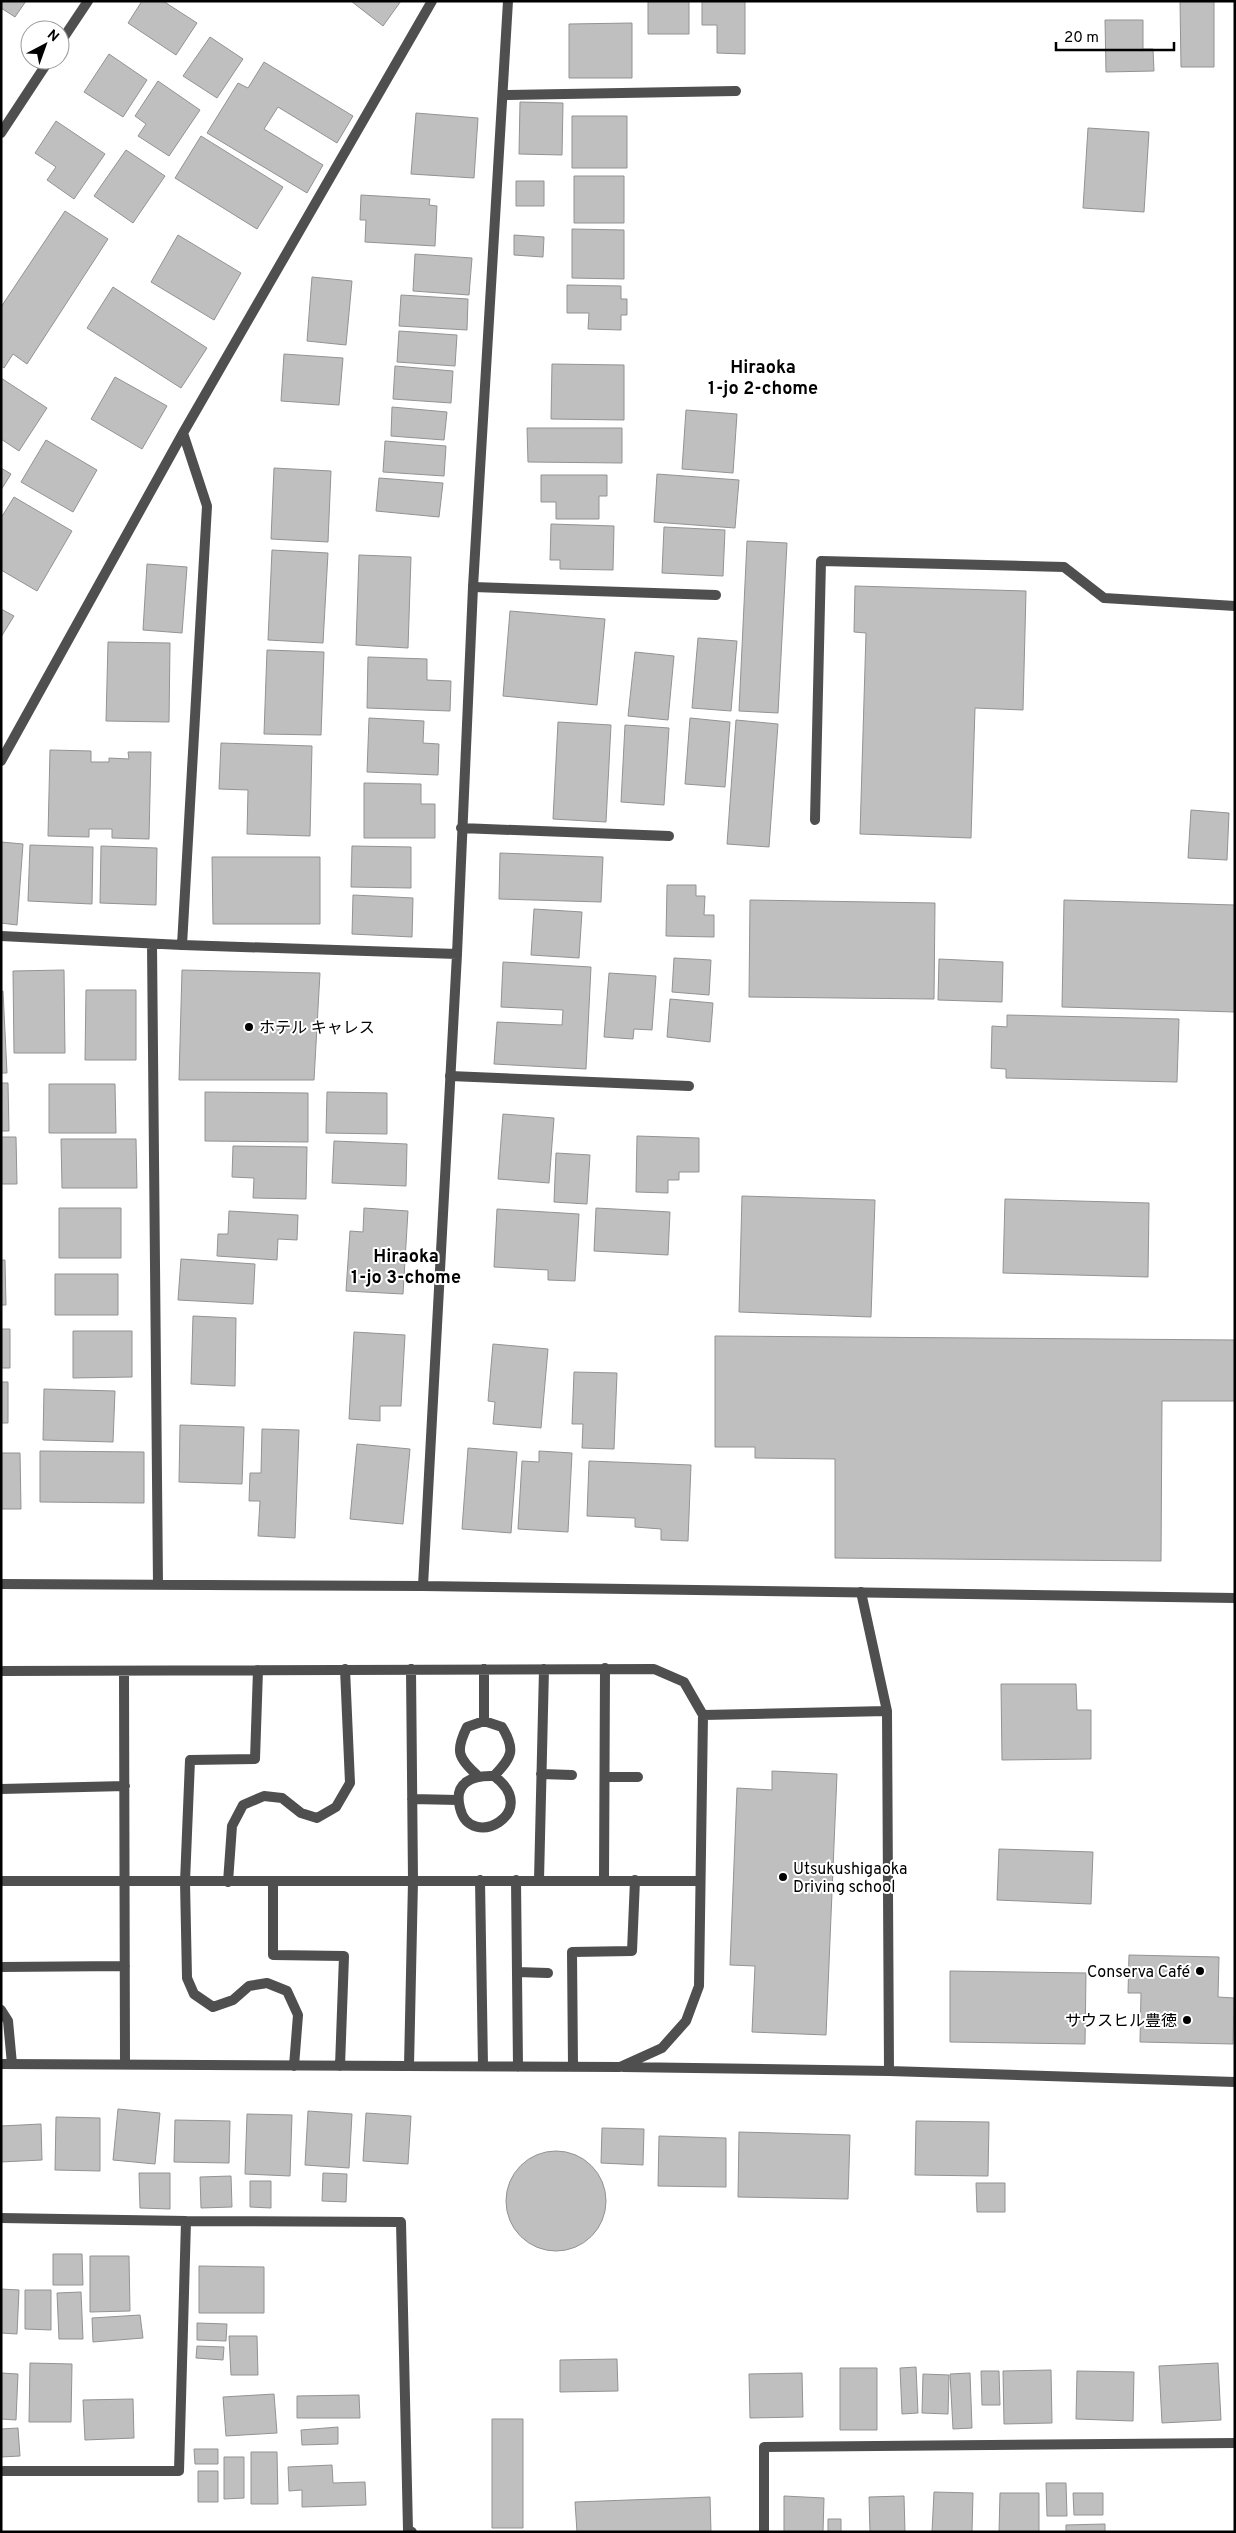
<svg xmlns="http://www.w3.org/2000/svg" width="1236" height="2533" font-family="Overpass,'Noto Sans JP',sans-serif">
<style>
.building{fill:#bfbfbf;stroke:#939393}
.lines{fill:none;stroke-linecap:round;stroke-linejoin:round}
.service{stroke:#4f4f4f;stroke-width:10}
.minor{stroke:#4f4f4f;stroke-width:10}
.poi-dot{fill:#000;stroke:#fff;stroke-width:2}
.labels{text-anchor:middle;stroke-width:4;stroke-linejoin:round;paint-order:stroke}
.poi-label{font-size:16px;fill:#000;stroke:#fff;text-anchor:start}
.neighbourhood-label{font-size:18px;font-weight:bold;fill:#000;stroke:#fff}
</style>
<rect width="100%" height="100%" fill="#fff"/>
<path class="building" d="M1 1H26L15 17 1 8Z
M142 1H163L197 23 176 55 128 23Z
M351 1H401L383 26Z
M648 1H689V34H648Z
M702 1H745V54L717 53V25H702Z
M1180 1H1214V67H1181Z
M1105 20H1143V49H1153L1154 71 1106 72Z
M632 23V78H569V24Z
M210 37 243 59 217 98 183 76Z
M109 54 147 80 123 117 84 92Z
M264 62 353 116 337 143 278 107 264 129 323 165 307 193 207 133 238 83 248 88Z
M158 81 200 110 169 156 138 136 146 124 135 116Z
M520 102 563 103 562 155 519 154Z
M416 113 478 118 474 178 411 174Z
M572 116H627V168H572Z
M56 121 105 154 74 199 47 180 56 167 35 153Z
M1088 128 1149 132 1144 212 1083 208Z
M201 136 283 187 257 229 175 178Z
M126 150 165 176 133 223 94 196Z
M574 176H624V223H574Z
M516 181H544V206H516Z
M361 195 430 199 429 205 437 206 435 246 365 242 366 220H360Z
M65 211 108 239 27 364 13 354 4 368 1 366V307Z
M572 229 624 230V279L572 278Z
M178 235 241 273 214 320 151 282Z
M514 235 544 237 543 257 514 255Z
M415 254 472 258 469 295 413 291Z
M312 277 352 281 346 345 307 341Z
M567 285 621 286V299H627V315H621V330L588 329 589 313H567Z
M113 287 207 348 181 388 87 328Z
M401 295 468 299 467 330 399 326Z
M399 331 457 335 455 366 397 362Z
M284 354 343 358 339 405 281 401Z
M552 364 624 365V420L551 419Z
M395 366 453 371 451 403 393 399Z
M115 377 167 406 142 449 91 419Z
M1 378 47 408 19 451 1 439Z
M392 407 447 412 444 440 391 436Z
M686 410 737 414 733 473 682 469Z
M527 428H622V463L528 462Z
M46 440 97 470 73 512 21 482Z
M385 441 446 446 444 476 383 472Z
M1 468 11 474 1 490Z
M274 468 331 471 328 542 271 539Z
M657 474 739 480 735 528 654 522Z
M541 475H607V496H599V519H556V502H541Z
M379 478 443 483 439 517 376 511Z
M14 497 72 531 37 591 1 570V518Z
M551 524 614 526 613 570 560 569V560H550Z
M664 527 725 530 723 576 662 573Z
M747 541 787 543 778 713 739 711Z
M272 550 328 553 323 643 268 640Z
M359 555 411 557 408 648 356 645Z
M147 564 187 567 182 633 143 630Z
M855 586 1026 591 1023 710 975 708 971 838 860 834 866 633 854 632Z
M1 609 14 616 1 637Z
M510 611 605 619 597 705 503 696Z
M698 638 737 641 731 711 692 708Z
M108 642 170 643 169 722 106 721Z
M267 650 324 652 321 735 264 734Z
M635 652 674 656 668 720 628 716Z
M368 657 427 659V680L451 681 450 711 367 708Z
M369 718 424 721 423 743 439 744 438 775 367 772Z
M690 718 730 722 725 787 685 784Z
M736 720 778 724 769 847 727 844Z
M558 722 611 725 606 822 553 819Z
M625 725 669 728 664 805 621 802Z
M221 743 312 746 310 836 247 834 248 790 219 789Z
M50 750 91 751V762H109V758L129 759 128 752H151L149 839 112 838V829H89V837L48 836Z
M364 783 421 784V804H435V838H364Z
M1191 810 1229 813 1227 860 1188 858Z
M1 842 23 844 17 925 1 923Z
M30 845 93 847 92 904 28 901Z
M101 846 157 848 156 905 100 903Z
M352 846 411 847V888L351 887Z
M500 853 603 857 601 902 499 899Z
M212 857H320V924H213Z
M667 885H696V896H705L704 915H714V937L666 936Z
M353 895 413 898 412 937 352 934Z
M750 900 935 903 934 999 749 997Z
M1064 900 1235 905V1012L1062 1007Z
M534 909 582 912 579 958 531 955Z
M674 958 711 960 709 995 672 992Z
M939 959 1003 962 1002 1002 938 1000Z
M503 962 591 967 586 1069 494 1064 497 1022 562 1025 563 1010 501 1007Z
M64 970 65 1053H14L13 971Z
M182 970 320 973 314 1080H179Z
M609 973 656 976 652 1030 634 1029 633 1039 604 1037Z
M86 990H136V1060H85Z
M1 991H3L7 1073H1Z
M670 999 713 1003 710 1042 667 1037Z
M1007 1015 1179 1019 1177 1082 1006 1078V1069L991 1068 992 1026 1007 1027Z
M1 1083H8L9 1131H1Z
M49 1084H115L116 1133H49Z
M205 1092 308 1093V1142L205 1141Z
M327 1092 387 1093V1134L326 1133Z
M503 1114 554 1118 549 1183 498 1179Z
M637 1136 699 1138V1172H679V1180H668V1193L636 1192Z
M1 1137H16L17 1184H1Z
M61 1139H136L137 1188H62Z
M334 1141 407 1144 406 1186 332 1183Z
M233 1146 307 1147 306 1199 253 1198 254 1178 232 1177Z
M556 1153 590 1155 587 1204 554 1202Z
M742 1196 875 1200 871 1317 739 1312Z
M1005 1199 1149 1203 1148 1277 1003 1273Z
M59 1208H121V1258H59Z
M364 1208 408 1211 403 1294 346 1291 350 1231 363 1232Z
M596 1208 670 1212 668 1255 594 1251Z
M497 1209 579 1214 575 1281 548 1280V1270L494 1267Z
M229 1211 298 1215 297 1240 278 1239 277 1260 217 1256 218 1234H228Z
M181 1259 255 1264 253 1304 178 1300Z
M1 1260H5L6 1305H1Z
M55 1274H118V1315H55Z
M193 1316 236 1318 235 1386 191 1384Z
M1 1329H10V1368H1Z
M73 1331H132V1377L73 1378Z
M354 1332 405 1335 401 1406H380V1421L349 1419Z
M715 1336 1235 1340V1401H1162L1161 1561 835 1558V1459L755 1458V1447H715Z
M493 1344 548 1349 541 1428 493 1424 495 1402 488 1401Z
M574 1372 617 1373 614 1449 582 1448 583 1424H572Z
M1 1382H8V1423H1Z
M44 1389 115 1391 113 1442 43 1440Z
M180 1425 244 1427 242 1484 179 1482Z
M262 1429 299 1430 295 1538 258 1536 260 1501H249L250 1473H261Z
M357 1444 410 1449 403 1524 350 1519Z
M468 1448 517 1452 511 1533 462 1529Z
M40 1451 144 1452V1503L40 1502Z
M539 1451 572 1453 568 1532 518 1529 522 1461 539 1462Z
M1 1453H20L21 1509H1Z
M589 1461 691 1465 688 1541 661 1540V1529L635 1527V1518L587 1516Z
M1001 1684H1076L1077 1710H1091V1759L1002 1760Z
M772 1771 837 1774 826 2035 752 2032 755 1966 730 1965 737 1788 772 1790Z
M999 1849 1093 1852 1091 1904 997 1900Z
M1129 1955 1219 1957 1218 1997 1234 1998 1233 2044 1140 2042 1141 1993H1128Z
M950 1971 1086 1973 1085 2044 950 2042Z
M118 2109 160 2113 155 2164 113 2160Z
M308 2111 352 2114 349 2168 305 2165Z
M366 2113 411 2116 408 2164 363 2161Z
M247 2114 292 2115 290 2176 245 2174Z
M56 2117 100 2118V2171L55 2170Z
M175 2120 230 2121 229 2163 174 2162Z
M916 2121 989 2122 988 2176 915 2175Z
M41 2124 42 2160 1 2162V2126Z
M602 2128 644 2129 643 2165 601 2163Z
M739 2132 850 2135 848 2199 738 2197Z
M659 2136 726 2138V2187L658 2186Z
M506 2201a50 50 0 1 1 100 0a50 50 0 1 1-100 0Z
M139 2173H170V2209L140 2208Z
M323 2173 347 2174 346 2202 322 2201Z
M231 2176 232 2207 201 2208 200 2177Z
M250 2181H271V2208L250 2207Z
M976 2183H1005V2212H977Z
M53 2254H82L83 2285H53Z
M90 2256H129L130 2311 90 2312Z
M199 2266 264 2267V2313H199Z
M1 2289 19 2290 17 2334 1 2333Z
M25 2290H51V2330L25 2329Z
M81 2292 83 2339H59L57 2293Z
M140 2315 143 2338 93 2342 92 2318Z
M197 2323 227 2324 226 2341 197 2340Z
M229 2336H257L258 2375H231Z
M197 2346 224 2347 223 2360 196 2358Z
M617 2359 618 2391 560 2392V2360Z
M30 2363 72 2364 71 2422H29Z
M1218 2363 1221 2420 1162 2423 1159 2366Z
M916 2367 918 2413 902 2414 900 2368Z
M840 2368H877V2430H840Z
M1051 2370 1052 2423 1004 2424 1003 2371Z
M981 2371H999L1000 2405H982Z
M1077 2371 1134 2372 1133 2421 1076 2419Z
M1 2373 18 2374 16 2420 1 2419Z
M802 2373 803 2417 750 2418 749 2374Z
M970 2373 972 2428 953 2429 950 2374Z
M923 2374 949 2375 948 2414 922 2413Z
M274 2394 277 2433 226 2436 223 2397Z
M359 2395 360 2418H297V2396Z
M133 2399 134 2438 85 2440 83 2400Z
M492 2419H523V2528H492Z
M338 2427V2444L302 2445 301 2430Z
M18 2428 20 2456 1 2457V2429Z
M194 2449H218V2464H195Z
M251 2452H277L278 2504H251Z
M224 2457H244V2498L224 2499Z
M332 2465 333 2483 365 2482 366 2505 302 2507V2490L289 2491 288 2467Z
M198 2471H218V2502H198Z
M1046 2483H1066L1067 2516H1047Z
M934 2492 973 2493 972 2532H932Z
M1000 2493H1039V2532H999Z
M1073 2493H1103V2515H1074Z
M784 2496 824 2498 823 2532H784Z
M904 2496 905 2532H870L869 2497Z
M710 2497 711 2532H577L575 2502Z
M828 2519H841V2532H828Z
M1105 2524V2532H1066V2525Z"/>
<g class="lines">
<path class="service" d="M504 95 736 91
M473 587 716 595
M815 820 821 561 1064 567 1104 598 1235 606
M450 1076 689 1086
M861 1592 887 1711 889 2071 1235 2082
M258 1670 255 1759 190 1760 185 1882 187 1978 194 1994 213 2007 233 2000 249 1986 267 1983 287 1991 298 2015 294 2066
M1 1671 654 1669 684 1682 703 1715 699 1986 686 2021 662 2048 620 2067 1 2064
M124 1671 125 2065
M703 1715 887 1711
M484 1721V1669
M541 1774 572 1775
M477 1775C458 1758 455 1751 467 1727L484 1721 502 1727C516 1750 512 1757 494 1776 473 1775 453 1782 460 1808 470 1852 543 1812 494 1776
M605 1777H638
M1 1789 125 1786
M412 1799 458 1800
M480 1880 483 2066
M516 1880 518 2067
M539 1880 544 1669
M604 1880 605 1668
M1 1881H700
M273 1881V1955L344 1956 340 2066
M228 1882 232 1826 243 1805 264 1796 282 1798 301 1813 317 1818 336 1807 350 1783 345 1669
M1 1967 125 1966
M517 1972 548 1973
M1 2010 8 2021 12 2064
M409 2066 413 1881 411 1669
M573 2066 572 1952 632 1951 635 1880
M623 2067 889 2071"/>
<path class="minor" d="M60 43 88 1
M1 133 49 60
M1 761 183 433 432 1
M461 828 669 836
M1 936 182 945 207 506 183 433
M152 944 158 1585
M182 945 457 954
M1 1584 423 1586 1235 1598
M423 1586 457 954 473 587 508 1
M1 2218 186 2221
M1 2471H179L186 2221 401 2222 408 2530 412 2532
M764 2532V2447L1235 2443"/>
</g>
<g class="poi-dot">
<circle cx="249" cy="1027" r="5"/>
<circle cx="783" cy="1877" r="5"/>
<circle cx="1200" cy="1971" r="5"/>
<circle cx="1187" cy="2020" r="5"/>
</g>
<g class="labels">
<g class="poi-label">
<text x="259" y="1033">ホテル キャレス</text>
<text x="793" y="1874">Utsukushigaoka<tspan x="793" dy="18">Driving school</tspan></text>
<text x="1190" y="1977" text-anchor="end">Conserva Café</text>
<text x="1177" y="2026" text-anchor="end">サウスヒル豊徳</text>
</g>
<g class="neighbourhood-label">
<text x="763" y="373">Hiraoka<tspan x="763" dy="21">1-jo 2-chome</tspan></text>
<text x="406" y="1262">Hiraoka<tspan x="406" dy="21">1-jo 3-chome</tspan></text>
</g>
</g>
<rect width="1236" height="2533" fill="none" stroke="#000000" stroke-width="5"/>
<g transform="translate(45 45) rotate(41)"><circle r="24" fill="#ffffff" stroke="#999999"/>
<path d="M0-4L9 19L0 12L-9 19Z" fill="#000000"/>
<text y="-8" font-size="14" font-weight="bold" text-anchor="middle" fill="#000000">N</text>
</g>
<path d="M1056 42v8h118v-8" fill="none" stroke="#000000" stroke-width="2.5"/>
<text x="1064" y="42" font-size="15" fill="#000000" stroke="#ffffff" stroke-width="4" paint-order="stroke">20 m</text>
</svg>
